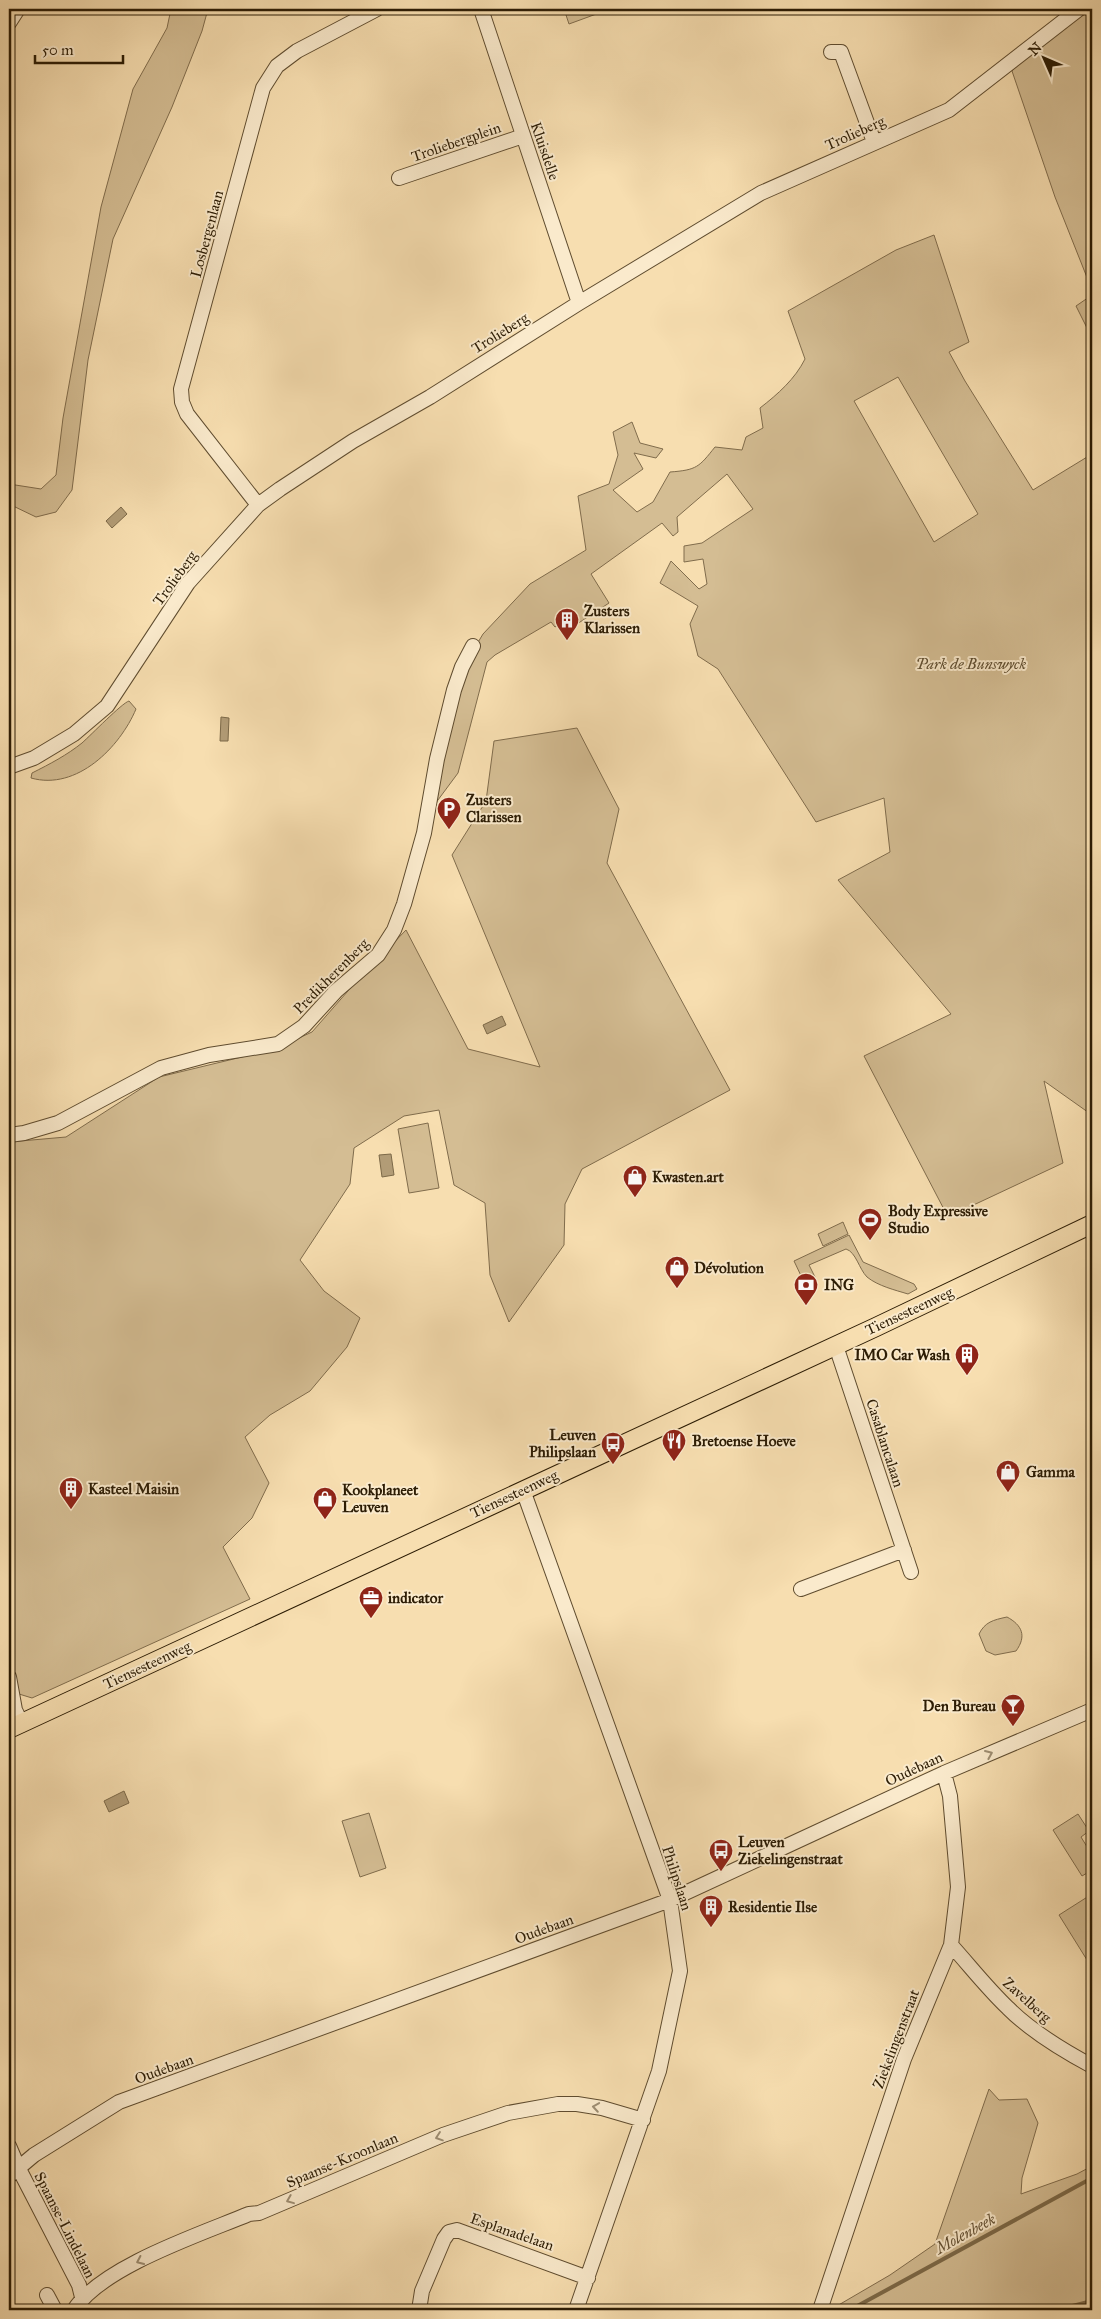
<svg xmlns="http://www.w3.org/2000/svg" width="1101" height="2319" font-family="'IM FELL Great Primer',serif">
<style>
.green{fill:#d4bd93;stroke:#806c4c;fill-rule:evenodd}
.water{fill:#b29c76;stroke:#7c6948}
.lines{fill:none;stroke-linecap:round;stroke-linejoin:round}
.stream{stroke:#7c6948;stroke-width:4}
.minor-casing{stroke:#5f4c2f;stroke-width:16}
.major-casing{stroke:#2c1c04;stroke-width:20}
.minor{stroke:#faeacc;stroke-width:14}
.major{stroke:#f7deb0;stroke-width:18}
.oneway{stroke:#9d8d72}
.labels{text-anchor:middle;stroke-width:4;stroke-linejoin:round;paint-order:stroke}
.street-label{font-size:15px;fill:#2c1c04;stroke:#faeacc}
.poi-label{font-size:15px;font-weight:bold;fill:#2c1c04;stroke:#faeacc;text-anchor:start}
.park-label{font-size:15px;font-style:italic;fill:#5e4c2f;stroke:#faeacc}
.water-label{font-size:16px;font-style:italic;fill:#624f32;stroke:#faeacc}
</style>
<rect width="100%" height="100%" fill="#f7deb0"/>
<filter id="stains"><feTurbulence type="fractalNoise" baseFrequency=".004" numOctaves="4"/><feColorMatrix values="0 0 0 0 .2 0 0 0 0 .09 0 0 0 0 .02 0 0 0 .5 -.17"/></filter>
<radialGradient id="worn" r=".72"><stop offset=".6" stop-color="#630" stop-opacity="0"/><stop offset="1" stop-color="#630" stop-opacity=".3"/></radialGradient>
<path class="green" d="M171 9H208L202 31 172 107 113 239 88 360 72 490 56 512 36 517 9 504V484L41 489 56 475 63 418 101 207 133 89 167 28Z
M564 9H610L569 24Z
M1083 9H1092V290L1055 197 1012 71 1015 66Z
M934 235 969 342 949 352 965 381 1033 490 1092 454V1115L1044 1081 1063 1163 948 1217 864 1056 951 1014 838 880 890 852 884 798 816 822 718 669 698 656 690 624 698 606 660 583 671 561 699 589 707 584 703 559 684 562V546L702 543 753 509 727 474 677 517 678 532 673 536 662 523 591 574 609 603 577 624 572 617 555 627 551 622 495 655 487 662 458 773 435 804 446 734 465 664 483 634 530 584 586 550 578 496 609 484 618 455 613 432 632 422 640 443 663 449 656 458 634 453 643 469 613 490 637 512 653 502 670 472C697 470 699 467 715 447L742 450 746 437 763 428 760 408C778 394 795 379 805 359L788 311 896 250ZM898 377 978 514 934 542 854 401Z
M1092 295V338L1076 306Z
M129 701 136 709C120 747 77 791 31 778L32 773C50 764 67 755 82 743 91 735 122 703 129 701Z
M577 728 619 809 607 863 730 1090 582 1169 565 1204 564 1245 509 1322 490 1275 485 1203 454 1185 439 1110 404 1116 354 1148 350 1184 300 1260 324 1291 360 1318 347 1347 310 1391 270 1415 245 1437 269 1483 252 1518 223 1547 250 1599 32 1698 19 1694 9 1645V1142L66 1137 159 1077 275 1049 312 1032 355 983 406 930 468 1049 540 1067 452 855 486 801 494 741Z
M428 1123 439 1188 409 1193 398 1129Z
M843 1222 848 1234 823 1246 818 1234Z
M849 1235 863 1262 914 1284 917 1289 908 1294C895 1290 878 1286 867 1277 859 1269 856 1252 846 1249L809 1265 815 1277 804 1282 794 1261Z
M1007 1617C1022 1625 1027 1636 1016 1651L995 1655 986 1651 979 1634C985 1622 993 1620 1007 1617Z
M369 1813 386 1868 360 1877 342 1821Z
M1078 1814 1089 1831 1081 1837 1089 1850 1092 1848V1870L1082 1876 1053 1830Z
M1092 1894V1968L1059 1915Z
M989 2089 999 2100 1027 2099 1038 2123 1022 2178 1021 2194 1077 2174 1092 2166V2301L1057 2310H830L890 2275 935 2244Z"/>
<path class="water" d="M121 507 127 514 112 528 106 521Z
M221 717 229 718 228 741H220Z
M502 1016 506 1025 487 1034 483 1025Z
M391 1154 394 1175 382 1177 379 1155Z
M124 1791 129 1803 109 1812 104 1801Z"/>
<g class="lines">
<path class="stream" d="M850 2310 1092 2178
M1057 2310 1092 2301"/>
<defs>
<path id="minor" d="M481 9 579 303
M9 23 18 9
M831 52H841L874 142
M399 178 523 136
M258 505 187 414 182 402 181 389 263 88 277 66 297 51 377 9
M9 767 34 758 74 734 107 706 188 583 258 505 280 489 353 441 430 397 579 303 761 193 949 110 1079 9
M9 1135 24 1133 58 1123 161 1068 209 1055 278 1044 304 1026 336 991 378 955 394 930 404 904 424 833 437 759 454 690 462 667 473 646
M836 1346 911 1572
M523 1490 670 1900 680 1971 659 2071 576 2310
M801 1589 904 1550
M9 1677 15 1710 22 1724
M951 1945C970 1966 987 1988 1008 2008 1032 2032 1062 2050 1092 2066
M9 2146 18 2167 79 2285 82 2297
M9 2176 34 2155 119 2102 670 1900 944 1773 1092 1710
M47 2295 55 2310
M74 2310C101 2267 201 2234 249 2214L259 2213 443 2135 508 2113 558 2104H577L602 2108 643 2120
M419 2310 422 2291 444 2239 449 2232 457 2230 588 2278
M820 2310 904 2059 951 1945 958 1887 950 1796 944 1773"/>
<path id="major" d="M9 1729 876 1327 1092 1224"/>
</defs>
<use href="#minor" class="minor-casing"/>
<use href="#major" class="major-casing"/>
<use href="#minor" class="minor"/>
<use href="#major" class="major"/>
</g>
<defs><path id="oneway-chevron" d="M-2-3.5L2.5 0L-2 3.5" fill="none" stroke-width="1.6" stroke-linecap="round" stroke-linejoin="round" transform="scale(1.25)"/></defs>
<g class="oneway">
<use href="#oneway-chevron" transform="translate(989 1754) rotate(-23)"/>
<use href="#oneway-chevron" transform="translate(596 2107) rotate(-171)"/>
<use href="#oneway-chevron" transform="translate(439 2137) rotate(161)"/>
<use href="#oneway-chevron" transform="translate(290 2200) rotate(158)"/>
<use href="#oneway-chevron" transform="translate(140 2261) rotate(155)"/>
</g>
<defs>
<symbol id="building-pin" viewBox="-11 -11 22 30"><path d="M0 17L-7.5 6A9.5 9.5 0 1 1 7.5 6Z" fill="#8f2418" stroke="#faeacc"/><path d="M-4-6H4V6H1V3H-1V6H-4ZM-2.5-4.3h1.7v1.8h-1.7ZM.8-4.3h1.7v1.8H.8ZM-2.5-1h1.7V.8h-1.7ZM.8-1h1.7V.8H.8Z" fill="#fff"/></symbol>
<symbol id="parking-pin" viewBox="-11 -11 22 30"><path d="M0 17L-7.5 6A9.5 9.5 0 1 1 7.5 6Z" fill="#8f2418" stroke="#faeacc"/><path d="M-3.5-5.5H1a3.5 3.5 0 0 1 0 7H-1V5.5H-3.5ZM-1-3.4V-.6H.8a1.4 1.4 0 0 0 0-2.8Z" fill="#fff"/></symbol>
<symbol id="shop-pin" viewBox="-11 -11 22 30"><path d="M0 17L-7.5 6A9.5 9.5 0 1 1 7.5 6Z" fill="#8f2418" stroke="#faeacc"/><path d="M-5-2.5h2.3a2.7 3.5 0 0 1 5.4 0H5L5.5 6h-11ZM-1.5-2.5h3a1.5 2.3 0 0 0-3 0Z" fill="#fff"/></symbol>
<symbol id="stadium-pin" viewBox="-11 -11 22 30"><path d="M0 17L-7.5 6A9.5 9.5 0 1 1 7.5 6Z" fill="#8f2418" stroke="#faeacc"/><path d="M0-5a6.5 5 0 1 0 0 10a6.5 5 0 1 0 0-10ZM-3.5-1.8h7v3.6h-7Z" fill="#fff"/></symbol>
<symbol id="bank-pin" viewBox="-11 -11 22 30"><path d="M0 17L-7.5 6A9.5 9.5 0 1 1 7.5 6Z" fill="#8f2418" stroke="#faeacc"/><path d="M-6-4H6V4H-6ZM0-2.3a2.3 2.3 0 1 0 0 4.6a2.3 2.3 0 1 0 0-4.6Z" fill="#fff"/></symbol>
<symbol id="restaurant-pin" viewBox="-11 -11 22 30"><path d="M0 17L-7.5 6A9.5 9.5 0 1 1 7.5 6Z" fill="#8f2418" stroke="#faeacc"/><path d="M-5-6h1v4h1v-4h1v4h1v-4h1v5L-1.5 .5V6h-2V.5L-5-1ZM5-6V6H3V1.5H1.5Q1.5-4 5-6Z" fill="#fff"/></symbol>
<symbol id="bus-pin" viewBox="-11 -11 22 30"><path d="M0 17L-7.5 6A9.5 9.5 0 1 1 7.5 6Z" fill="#8f2418" stroke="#faeacc"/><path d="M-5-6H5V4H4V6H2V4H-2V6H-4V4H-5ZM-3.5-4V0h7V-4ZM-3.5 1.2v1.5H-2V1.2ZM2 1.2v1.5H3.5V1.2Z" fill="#fff"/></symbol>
<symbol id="office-pin" viewBox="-11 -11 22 30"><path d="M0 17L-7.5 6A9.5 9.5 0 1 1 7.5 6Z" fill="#8f2418" stroke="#faeacc"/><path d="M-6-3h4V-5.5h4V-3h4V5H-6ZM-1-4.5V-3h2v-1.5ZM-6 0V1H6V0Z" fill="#fff"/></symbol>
<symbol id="bar-pin" viewBox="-11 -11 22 30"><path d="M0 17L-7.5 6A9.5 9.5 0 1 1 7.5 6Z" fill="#8f2418" stroke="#faeacc"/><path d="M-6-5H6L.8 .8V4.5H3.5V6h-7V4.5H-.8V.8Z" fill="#fff"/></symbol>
</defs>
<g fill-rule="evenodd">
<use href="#building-pin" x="553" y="606" width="28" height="38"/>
<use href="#parking-pin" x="435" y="795" width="28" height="38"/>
<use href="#shop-pin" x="621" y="1163" width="28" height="38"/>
<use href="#stadium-pin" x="856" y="1206" width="28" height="38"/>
<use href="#shop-pin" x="663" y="1254" width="28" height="38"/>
<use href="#bank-pin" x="792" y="1271" width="28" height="38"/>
<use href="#building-pin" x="953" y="1341" width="28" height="38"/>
<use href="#restaurant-pin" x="660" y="1427" width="28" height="38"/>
<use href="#bus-pin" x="599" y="1430" width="28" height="38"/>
<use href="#shop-pin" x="994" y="1458" width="28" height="38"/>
<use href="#building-pin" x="57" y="1475" width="28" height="38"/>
<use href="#shop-pin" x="311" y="1485" width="28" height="38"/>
<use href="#office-pin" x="357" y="1584" width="28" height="38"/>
<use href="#bar-pin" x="999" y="1692" width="28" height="38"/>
<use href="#bus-pin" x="707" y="1837" width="28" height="38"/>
<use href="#building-pin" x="697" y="1893" width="28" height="38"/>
</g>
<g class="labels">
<g class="street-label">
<text transform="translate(855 133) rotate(-24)" y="5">Trolieberg</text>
<text transform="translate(456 142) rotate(-19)" y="5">Troliebergplein</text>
<text transform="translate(545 151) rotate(71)" y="5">Kluisdelle</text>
<text transform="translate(207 234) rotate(-75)" y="5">Losbergenlaan</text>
<text transform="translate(500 333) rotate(-32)" y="5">Trolieberg</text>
<text transform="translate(175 578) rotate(-54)" y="5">Trolieberg</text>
<text transform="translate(331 976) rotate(-45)" y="5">Predikherenberg</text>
<text transform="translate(909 1311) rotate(-25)" y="5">Tiensesteenweg</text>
<text transform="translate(885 1443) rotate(72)" y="5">Casablancalaan</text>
<text transform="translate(514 1494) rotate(-25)" y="5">Tiensesteenweg</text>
<text transform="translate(147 1665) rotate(-25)" y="5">Tiensesteenweg</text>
<text transform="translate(914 1769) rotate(-25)" y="5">Oudebaan</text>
<text transform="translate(677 1878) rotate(72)" y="5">Philipslaan</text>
<text transform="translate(544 1929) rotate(-20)" y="5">Oudebaan</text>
<text transform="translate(1027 2000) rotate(42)" y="5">Zavelberg</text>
<text transform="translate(896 2039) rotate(-69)" y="5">Ziekelingenstraat</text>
<text transform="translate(164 2069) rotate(-20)" y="5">Oudebaan</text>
<text transform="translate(342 2160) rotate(-23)" y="5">Spaanse-Kroonlaan</text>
<text transform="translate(65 2225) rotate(63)" y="5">Spaanse-Lindelaan</text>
<text transform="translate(512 2232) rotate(19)" y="5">Esplanadelaan</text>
</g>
<g class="poi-label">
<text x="584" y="616">Zusters<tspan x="584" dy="17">Klarissen</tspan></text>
<text x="466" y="805">Zusters<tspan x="466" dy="17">Clarissen</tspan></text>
<text x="652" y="1182">Kwasten.art</text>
<text x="888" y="1216">Body Expressive<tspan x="888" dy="17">Studio</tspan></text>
<text x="694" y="1273">Dévolution</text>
<text x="824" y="1290">ING</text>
<text x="950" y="1360" text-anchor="end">IMO Car Wash</text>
<text x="596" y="1440" text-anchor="end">Leuven<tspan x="596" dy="17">Philipslaan</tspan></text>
<text x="692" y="1446">Bretoense Hoeve</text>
<text x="1026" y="1477">Gamma</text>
<text x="88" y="1494">Kasteel Maisin</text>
<text x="342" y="1495">Kookplaneet<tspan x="342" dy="17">Leuven</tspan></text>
<text x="388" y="1603">indicator</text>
<text x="996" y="1711" text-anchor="end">Den Bureau</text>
<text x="738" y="1847">Leuven<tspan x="738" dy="17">Ziekelingenstraat</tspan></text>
<text x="728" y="1912">Residentie Ilse</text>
</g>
<g class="park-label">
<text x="971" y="669">Park de Bunswyck</text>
</g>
<g class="water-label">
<text transform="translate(965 2233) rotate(-29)" y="6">Molenbeek</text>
</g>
</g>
<rect width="1101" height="2319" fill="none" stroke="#f7deb0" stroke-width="30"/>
<rect x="10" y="10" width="1081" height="2299" fill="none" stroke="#2c1c04" stroke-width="2.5"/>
<rect x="15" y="15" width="1071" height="2289" fill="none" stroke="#2c1c04"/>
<g transform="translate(1044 58) rotate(315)" stroke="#faeacc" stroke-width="4" paint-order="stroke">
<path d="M0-4L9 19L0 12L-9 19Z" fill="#2c1c04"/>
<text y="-8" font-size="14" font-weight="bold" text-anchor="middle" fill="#2c1c04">N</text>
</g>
<path d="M35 55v8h88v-8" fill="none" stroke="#2c1c04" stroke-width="2.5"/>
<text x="42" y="55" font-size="15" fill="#2c1c04" stroke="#faeacc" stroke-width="4" paint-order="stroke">50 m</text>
<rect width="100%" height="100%" filter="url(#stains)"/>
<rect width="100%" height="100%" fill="url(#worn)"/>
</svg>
